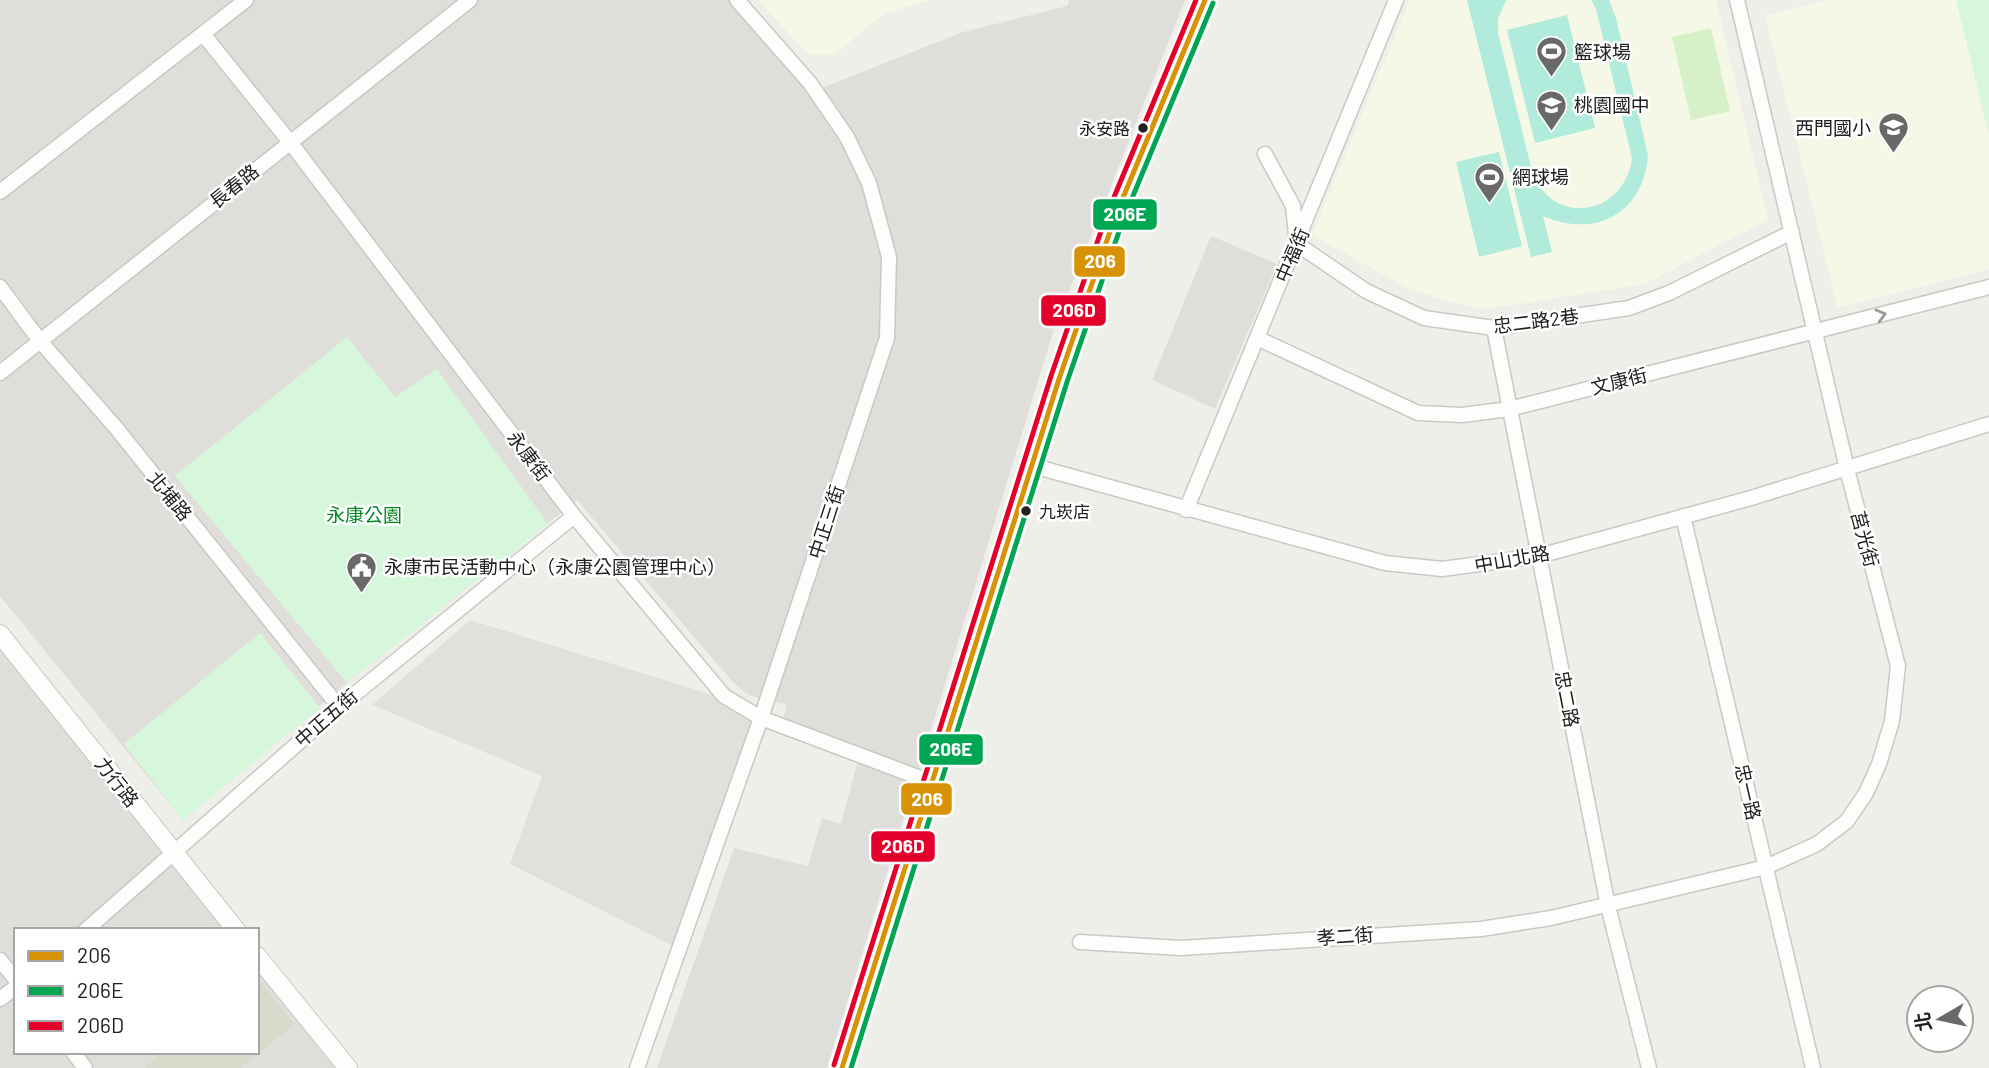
<svg xmlns="http://www.w3.org/2000/svg" width="1989" height="1068" font-family="Barlow,'Noto Sans TC',sans-serif">
<style>
.residential{fill:#dfdedb}
.education{fill:#f6f8e7}
.construction{fill:#d8dacb}
.grass{fill:#d6f0c7}
.park{fill:#d7f7dc}
.pitch{fill:#b1ebdb}
.parking{fill:#e0e0dd}
.lines{fill:none;stroke-linecap:round;stroke-linejoin:round}
.minor-casing{stroke:#c8c8c6;stroke-width:17}
.tertiary-casing{stroke:#c8c8c6;stroke-width:20}
.secondary-casing{stroke:#959b80;stroke-width:24}
.minor{stroke:#fdfdfc;stroke-width:14}
.tertiary{stroke:#fdfdfc;stroke-width:18}
.secondary{stroke:#f3f5ec;stroke-width:21}
.bus-1-casing{stroke:#fff;stroke-width:10}
.bus-2-casing{stroke:#fff;stroke-width:10}
.bus-3-casing{stroke:#fff;stroke-width:10}
.bus-1{stroke:#d79205;stroke-width:5}
.bus-2{stroke:#00a651;stroke-width:5}
.bus-3{stroke:#e4002b;stroke-width:5}
.oneway{stroke:#9a9a99}
.bus-dot{fill:#212121;stroke:#fff;stroke-width:2.5}
.labels{text-anchor:middle;stroke-width:5;stroke-linejoin:round;paint-order:stroke}
.bus-label{font-size:17px;fill:#212121;stroke:#fff;text-anchor:end}
.poi-label{font-size:19px;fill:#212121;stroke:#fff;text-anchor:start}
.street-label{font-size:19px;fill:#212121;stroke:#fff}
.park-label{font-size:19px;fill:#038720;stroke:#fff}
.line-badge{stroke:#fff;stroke-width:2.5}
.badge-label{font-size:19px;text-anchor:middle;font-weight:bold;fill:#fff}
</style>
<rect width="100%" height="100%" fill="#efefea"/>
<path class="residential" d="M0 0H741L817 90 963 32 1067 6 1069 0H1185L1054 329 827 1068H657L734 848 808 866 822 818 841 824 860 753 781 724 787 705 748 695 731 680 577 500 347 683 183 820 0 596Z
M1211 236 1277 264 1215 409 1152 380Z
M0 638 230 930H16V1052H257V964L339 1068H0Z"/>
<path class="education" d="M759 0H931L883 14 834 55H808Z
M1410 0H1716L1768 220 1644 284 1486 309 1447 301 1406 287 1312 235Z
M1827 0H1956L1989 135V269L1838 308 1765 15Z"/>
<path class="construction" d="M257 978 294 1024 241 1068H145L161 1052H257Z"/>
<path class="grass" d="M1711 28 1730 111 1691 120 1672 37Z"/>
<path class="park" d="M1956 0H1989V135Z
M347 337 395 397 437 369 548 524 347 683 175 476Z
M260 633 320 708 183 820 124 744Z"/>
<path class="pitch" d="M1467 0H1506L1498 19V33L1533 175C1557 228 1625 214 1632 158L1596 9 1591 0H1609L1616 18 1648 155C1644 213 1596 239 1543 216L1552 252 1531 257Z
M1567 15 1595 128 1535 143 1507 30Z
M1499 152 1522 246 1479 257 1456 162Z"/>
<path class="parking" d="M470 620 739 703 751 722 673 946 510 864 542 776 372 705Z"/>
<g class="lines">
<defs>
<path id="minor" d="M203 34 290 142 574 516 724 696 761 718 931 782
M1265 154 1293 206 1297 244 1366 291 1424 318 1494 328 1629 308 1669 293 1792 232
M0 192 246 0
M0 287 40 341 117 429 339 707
M1494 328 1608 906 1649 1068
M1257 338 1418 413 1462 415 1509 409 1989 287
M0 373 470 0
M1030 465 1385 563 1442 569 1539 556 1751 498 1989 424
M1186 510 1396 0
M1683 516 1813 1068
M86 930 339 707 574 516
M1080 942 1181 948 1481 929 1551 918 1766 867 1817 844 1847 821 1866 793 1879 764 1892 721 1898 666 1847 469 1737 0
M0 960 16 980
M0 999 16 987
M73 1052 85 1068
M637 1068 761 718 887 338 889 257 869 183 847 137 810 83 737 0"/>
<path id="tertiary" d="M0 634 236 930
M257 956 348 1068"/>
<path id="secondary" d="M842 1068 1059 379 1115 217 1205 0"/>
</defs>
<use href="#minor" class="minor-casing"/>
<use href="#tertiary" class="tertiary-casing"/>
<use href="#secondary" class="secondary-casing"/>
<use href="#minor" class="minor"/>
<use href="#tertiary" class="tertiary"/>
<use href="#secondary" class="secondary"/>
<defs>
<path id="bus-1" d="M842 1068 1059 379 1115 217 1205 0"/>
<path id="bus-2" d="M851 1068 1067 382 1123 220 1213 3"/>
<path id="bus-3" d="M834 1065 1051 376 1107 214 1196 0"/>
</defs>
<use href="#bus-1" class="bus-1-casing"/>
<use href="#bus-2" class="bus-2-casing"/>
<use href="#bus-3" class="bus-3-casing"/>
<use href="#bus-1" class="bus-1"/>
<use href="#bus-2" class="bus-2"/>
<use href="#bus-3" class="bus-3"/>
</g>
<defs><path id="oneway-chevron" d="M-2-3.5L2.5 0L-2 3.5" fill="none" stroke-width="1.6" stroke-linecap="round" stroke-linejoin="round" transform="scale(1.75)"/></defs>
<use class="oneway" href="#oneway-chevron" transform="translate(1881 315) rotate(-15)"/>
<defs>
<symbol id="stadium-pin" viewBox="-11 -11 22 30"><path d="M0 17L-7.5 6A9.5 9.5 0 1 1 7.5 6Z" fill="#696967" stroke="#fff"/><path d="M0-5a6.5 5 0 1 0 0 10a6.5 5 0 1 0 0-10ZM-3.5-1.8h7v3.6h-7Z" fill="#fff"/></symbol>
<symbol id="school-pin" viewBox="-11 -11 22 30"><path d="M0 17L-7.5 6A9.5 9.5 0 1 1 7.5 6Z" fill="#696967" stroke="#fff"/><path d="M0-5L7-2L0 1L-7-2ZM-4 1L0 2.5L4 1V4Q0 6-4 4Z" fill="#fff"/></symbol>
<symbol id="civic-pin" viewBox="-11 -11 22 30"><path d="M0 17L-7.5 6A9.5 9.5 0 1 1 7.5 6Z" fill="#696967" stroke="#fff"/><path d="M-.6-6.5H3V-4.5H.6V-3L4-1V1h2V6H-6V1h2V-1L-.6-3ZM-1.2 2.5V6h2.4V2.5Z" fill="#fff"/></symbol>
</defs>
<g fill-rule="evenodd">
<use href="#stadium-pin" x="1534" y="34" width="35" height="47"/>
<use href="#school-pin" x="1534" y="88" width="35" height="47"/>
<use href="#school-pin" x="1876" y="110" width="35" height="47"/>
<use href="#stadium-pin" x="1472" y="160" width="35" height="47"/>
<use href="#civic-pin" x="344" y="550" width="35" height="47"/>
</g>
<g class="bus-dot">
<circle cx="1143" cy="128" r="6"/>
<circle cx="1026" cy="511" r="6"/>
</g>
<g class="labels">
<g class="bus-label">
<text x="1130" y="135">永安路</text>
<text x="1039" y="518" text-anchor="start">九崁店</text>
</g>
<g class="poi-label">
<text x="1574" y="59">籃球場</text>
<text x="1574" y="112">桃園國中</text>
<text x="1871" y="135" text-anchor="end">西門國小</text>
<text x="1512" y="184">網球場</text>
<text x="384" y="574">永康市民活動中心（永康公園管理中心）</text>
</g>
<g class="street-label">
<text transform="translate(234 186) rotate(-39)" y="7">長春路</text>
<text transform="translate(1292 255) rotate(-67)" y="7">中福街</text>
<text transform="translate(1536 321) rotate(-7)" y="7">忠二路2巷</text>
<text transform="translate(1619 381) rotate(-14)" y="7">文康街</text>
<text transform="translate(529 456) rotate(53)" y="7">永康街</text>
<text transform="translate(170 496) rotate(51)" y="7">北埔路</text>
<text transform="translate(826 522) rotate(-72)" y="7">中正三街</text>
<text transform="translate(1865 539) rotate(75)" y="7">莒光街</text>
<text transform="translate(1512 559) rotate(-10)" y="7">中山北路</text>
<text transform="translate(1567 699) rotate(79)" y="7">忠二路</text>
<text transform="translate(326 718) rotate(-41)" y="7">中正五街</text>
<text transform="translate(117 782) rotate(52)" y="7">力行路</text>
<text transform="translate(1748 792) rotate(77)" y="7">忠一路</text>
<text transform="translate(1345 936) rotate(-4)" y="7">孝二街</text>
</g>
<g class="park-label">
<text x="364" y="522">永康公園</text>
</g>
</g>
<g class="line-badge">
<rect x="1092" y="198" width="66" height="33" rx="7" fill="#00a651"/>
<rect x="1073" y="245" width="53" height="33" rx="7" fill="#d79205"/>
<rect x="1040" y="294" width="67" height="33" rx="7" fill="#e4002b"/>
<rect x="918" y="733" width="66" height="33" rx="7" fill="#00a651"/>
<rect x="900" y="782" width="53" height="34" rx="7" fill="#d79205"/>
<rect x="870" y="830" width="66" height="33" rx="7" fill="#e4002b"/>
</g>
<g class="badge-label">
<text x="1125" y="221">206E</text>
<text x="1100" y="268">206</text>
<text x="1074" y="317">206D</text>
<text x="951" y="756">206E</text>
<text x="927" y="806">206</text>
<text x="903" y="853">206D</text>
</g>
<rect x="14" y="928" width="245" height="126" fill="#ffffff" stroke="#a6a6a6" stroke-width="2"/>
<rect x="28" y="951" width="35" height="10" fill="#d79205" stroke="#a6a6a6" stroke-width="2"/>
<text x="77" y="963" font-size="21" fill="#212121">206</text>
<rect x="28" y="986" width="35" height="10" fill="#00a651" stroke="#a6a6a6" stroke-width="2"/>
<text x="77" y="998" font-size="21" fill="#212121">206E</text>
<rect x="28" y="1021" width="35" height="10" fill="#e4002b" stroke="#a6a6a6" stroke-width="2"/>
<text x="77" y="1033" font-size="21" fill="#212121">206D</text>
<g transform="translate(1940 1019) rotate(261)"><circle r="33" fill="#ffffff" stroke="#a6a6a6" stroke-width="2"/>
<path d="M0-5L12 26L0 18L-12 26Z" fill="#696967"/>
<text y="-10" font-size="19" font-weight="bold" text-anchor="middle" fill="#212121">北</text>
</g>
</svg>
